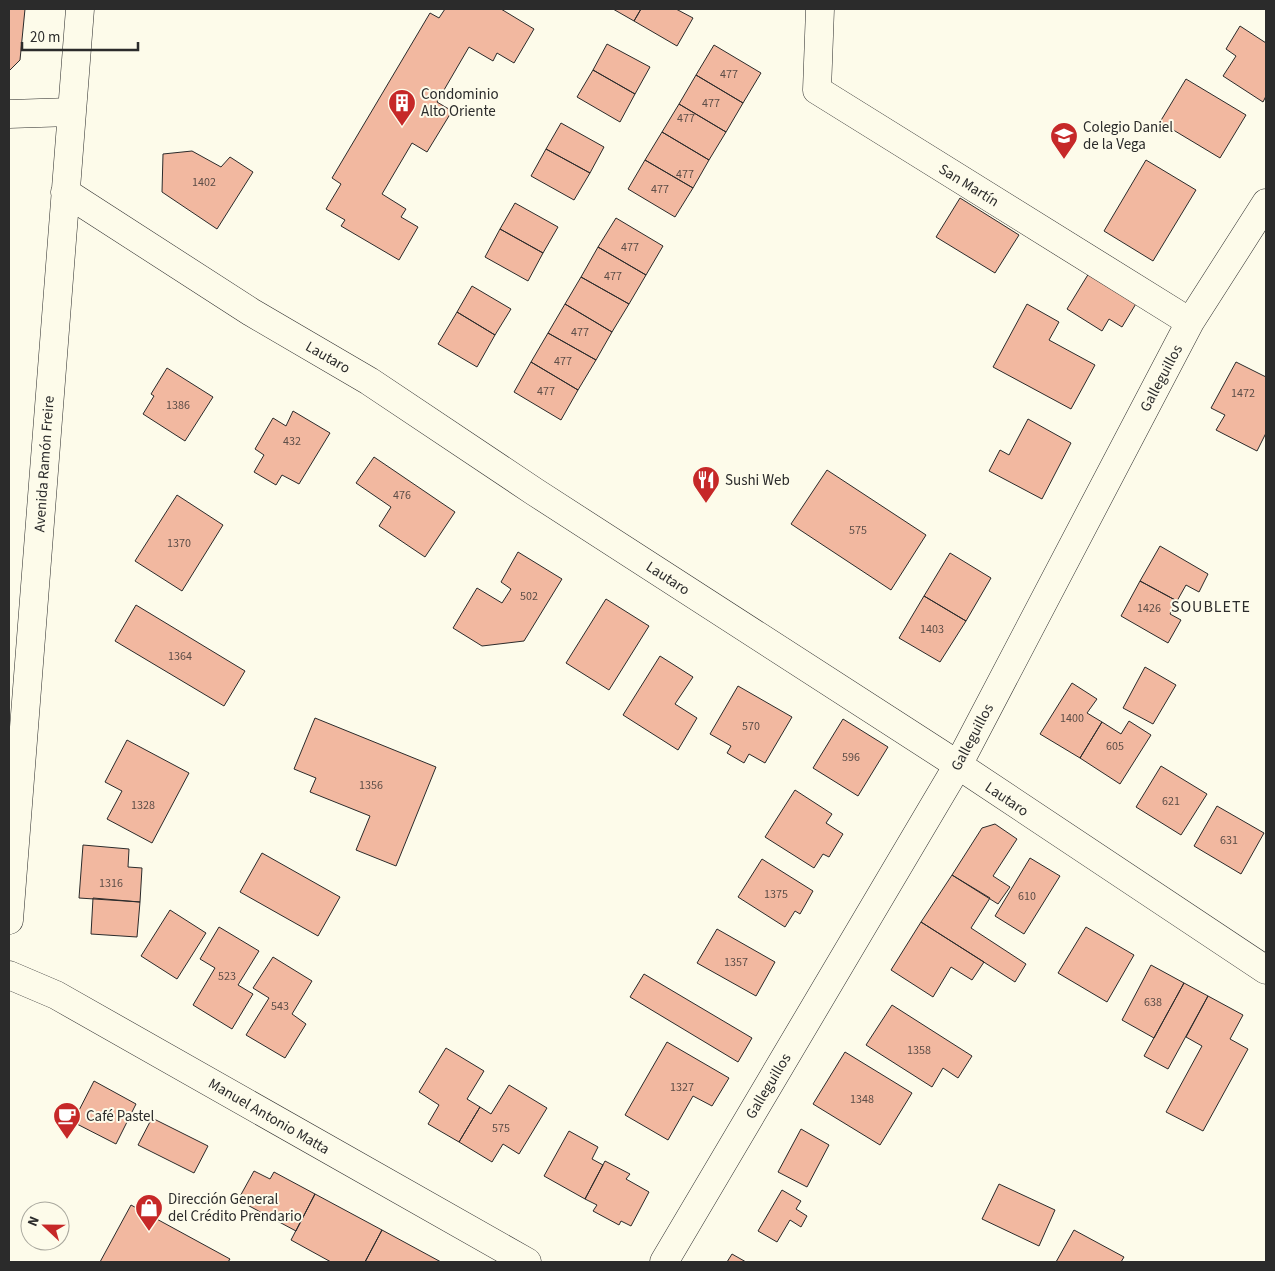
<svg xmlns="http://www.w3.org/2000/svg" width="1275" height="1271" font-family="'Source Sans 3',sans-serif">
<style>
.building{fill:#f2b8a0;stroke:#2b2b2b}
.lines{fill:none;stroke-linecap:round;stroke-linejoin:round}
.minor-casing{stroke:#2b2b2b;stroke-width:29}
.major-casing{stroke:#2b2b2b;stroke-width:29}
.minor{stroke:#fdfbea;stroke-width:28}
.major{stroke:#fdfbea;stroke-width:28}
.labels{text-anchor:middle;stroke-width:4;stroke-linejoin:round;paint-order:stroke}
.number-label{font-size:12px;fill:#5d4e48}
.poi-label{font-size:15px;fill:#2b2b2b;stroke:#fdfbea;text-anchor:start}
.street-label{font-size:15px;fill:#2b2b2b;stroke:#fdfbea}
.neighbourhood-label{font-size:16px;letter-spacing:1px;fill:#2b2b2b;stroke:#fdfbea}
</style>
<rect width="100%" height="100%" fill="#fdfbea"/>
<path class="building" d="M9 9H25L20 60 9 71Z
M445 9H501L534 29 514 63 497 53 493 61 469 47 437 102 452 111 427 152 412 143 382 194 406 209 401 217 418 227 399 260 341 226 345 220 326 209 341 184 332 178 430 13 439 18Z
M613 9H641L634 21Z
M641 9H676L693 18 677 46 634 21Z
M1240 26 1266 43V96L1263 102 1223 76 1236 56 1226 49Z
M607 44 650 67 635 94 593 70Z
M714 45 761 73 743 103 696 75Z
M593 70 635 94 620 122 577 97Z
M696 75 743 103 726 132 679 104Z
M1186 79 1246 115 1220 158 1160 122Z
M679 104 726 132 709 160 662 132Z
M561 123 604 147 590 173 546 149Z
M662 132 709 160 693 188 645 160Z
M546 149 590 173 574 200 531 176Z
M192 151 221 167 230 157 253 172 217 229 162 192 163 154Z
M645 160 693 188 675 217 628 189Z
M1146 160 1196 190 1153 261 1104 231Z
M960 198 1019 235 995 273 936 237Z
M515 203 558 227 543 253 500 229Z
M616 218 663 246 646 275 598 247Z
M500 229 543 253 528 281 485 257Z
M598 247 646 275 629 304 581 277Z
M1089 273 1137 302 1122 327 1109 319 1102 331 1067 309Z
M581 277 629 304 612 332 565 304Z
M472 286 511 309 495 335 457 312Z
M565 304 612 332 596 360 548 333Z
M1027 304 1059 322 1049 340 1095 365 1071 409 993 367Z
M457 312 495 335 477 367 438 344Z
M548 333 596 360 578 390 531 362Z
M531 362 578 390 561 420 514 392Z
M1236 362 1266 377V433L1257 451 1216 430 1225 415 1211 408Z
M167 368 213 397 185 441 143 414 154 396 151 394Z
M293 411 330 433 299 484 282 475 276 485 254 472 264 455 255 449 273 418 286 426Z
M1028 419 1071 443 1042 499 989 471 1000 450 1009 455Z
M374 457 455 512 425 557 379 526 391 507 356 483Z
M827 470 926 535 891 590 791 524Z
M177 495 223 525 182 591 135 561Z
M1160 546 1208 574 1199 592 1186 585 1177 601 1140 581Z
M518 552 562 579 524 641 482 646 453 628 477 588 502 603 511 589 501 582Z
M950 553 991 578 966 621 924 596Z
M1140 581 1177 601 1170 614 1181 620 1168 643 1121 616Z
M924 596 966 621 940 662 899 638Z
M606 599 649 626 609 690 566 663Z
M136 605 245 671 224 706 115 641Z
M660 656 693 677 675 704 697 718 678 750 623 715Z
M1145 667 1176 685 1153 724 1123 708Z
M1072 683 1097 699 1087 713 1102 722 1080 758 1040 734Z
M738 686 792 717 765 763 749 754 744 763 727 753 731 746 710 734Z
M315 718 436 767 396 866 356 850 370 816 310 792 316 778 294 769Z
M843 719 888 747 858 796 813 768Z
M1129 721 1151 735 1120 784 1080 758 1102 722 1121 734Z
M127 740 189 773 152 843 107 819 122 791 105 782Z
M1161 766 1207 794 1181 835 1136 807Z
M795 790 832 814 826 823 843 834 829 857 823 854 814 868 765 837Z
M1217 806 1264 833 1241 874 1194 846Z
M995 824 1017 839 993 876 1010 887 998 904 952 875 982 828Z
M83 845 129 849 128 867 142 868 140 902 79 898Z
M262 853 340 897 318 936 240 892Z
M1030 858 1060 876 1024 934 995 916Z
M762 859 813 891 800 914 795 911 785 927 738 897Z
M952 875 990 898 971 928 1026 964 1015 982 921 922Z
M93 898 140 902 137 937 91 934Z
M170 910 206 933 177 979 141 956Z
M921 922 984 962 972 980 951 967 933 997 891 970Z
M219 927 259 951 238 985 253 994 232 1029 193 1005 215 968 200 959Z
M1086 927 1134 955 1107 1002 1058 973Z
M717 929 775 962 756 996 697 963Z
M273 957 312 981 292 1014 306 1024 285 1058 246 1035 269 998 253 988Z
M1151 965 1184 983 1154 1038 1122 1020Z
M644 974 752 1038 738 1062 630 997Z
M1184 983 1208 996 1168 1069 1144 1056Z
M1208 996 1243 1015 1230 1039 1248 1049 1203 1131 1166 1112 1202 1046 1186 1037Z
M892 1005 972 1056 958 1078 943 1068 932 1087 866 1045Z
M667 1042 729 1078 712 1106 693 1096 668 1140 625 1115Z
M446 1048 484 1071 467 1099 480 1107 459 1142 428 1124 439 1105 419 1092Z
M845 1052 912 1093 880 1145 813 1104Z
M94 1081 136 1104 116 1144 73 1122Z
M509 1085 547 1108 519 1154 503 1144 492 1162 459 1142 480 1107 491 1114Z
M152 1118 208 1146 194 1173 138 1145Z
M801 1129 829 1145 807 1187 778 1172Z
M569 1131 598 1147 592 1159 603 1165 585 1199 544 1176Z
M605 1161 630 1174 626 1179 649 1192 631 1226 621 1221 619 1225 593 1211 597 1205 585 1199Z
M254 1171 270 1179 274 1172 315 1194 296 1231 238 1200Z
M999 1184 1055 1210 1039 1246 982 1219Z
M782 1190 801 1201 796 1209 807 1216 801 1227 790 1220 777 1242 758 1231Z
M315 1194 382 1230 365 1262H331L291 1240Z
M131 1205 230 1259 228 1262H100Z
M382 1230 441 1262H365Z
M1074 1230 1124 1257 1121 1262H1056Z
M732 1254 746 1262H727Z"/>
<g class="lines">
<defs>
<path id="minor" d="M820 9 817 90 1190 322
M9 114 71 112
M9 975 56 995 527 1262
M664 1262 958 765 1190 322 1266 203"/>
<path id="major" d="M65 192 251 312 369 381 535 492 958 765 1266 970
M9 920 80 9"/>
</defs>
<use href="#minor" class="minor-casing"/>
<use href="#major" class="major-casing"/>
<use href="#minor" class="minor"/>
<use href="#major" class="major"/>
</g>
<defs>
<symbol id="building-pin" viewBox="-11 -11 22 30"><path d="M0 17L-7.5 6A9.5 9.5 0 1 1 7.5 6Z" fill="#c62828" stroke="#fdfbea"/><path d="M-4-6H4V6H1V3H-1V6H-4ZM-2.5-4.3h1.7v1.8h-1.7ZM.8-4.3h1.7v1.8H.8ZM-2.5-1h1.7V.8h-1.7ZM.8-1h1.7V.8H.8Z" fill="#fff"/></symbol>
<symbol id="school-pin" viewBox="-11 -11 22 30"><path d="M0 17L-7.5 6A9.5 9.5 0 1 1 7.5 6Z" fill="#c62828" stroke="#fdfbea"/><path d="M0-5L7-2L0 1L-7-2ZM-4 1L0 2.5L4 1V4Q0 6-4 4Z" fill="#fff"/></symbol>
<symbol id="restaurant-pin" viewBox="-11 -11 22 30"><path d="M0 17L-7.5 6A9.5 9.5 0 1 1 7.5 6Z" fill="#c62828" stroke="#fdfbea"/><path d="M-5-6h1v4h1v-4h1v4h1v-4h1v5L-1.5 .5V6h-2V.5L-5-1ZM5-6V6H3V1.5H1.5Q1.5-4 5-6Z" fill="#fff"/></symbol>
<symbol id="cafe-pin" viewBox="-11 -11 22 30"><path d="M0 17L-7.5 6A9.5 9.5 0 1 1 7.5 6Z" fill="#c62828" stroke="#fdfbea"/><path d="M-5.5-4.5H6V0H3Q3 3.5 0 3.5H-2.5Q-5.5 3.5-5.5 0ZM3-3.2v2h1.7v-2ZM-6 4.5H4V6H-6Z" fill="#fff"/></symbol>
<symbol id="shop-pin" viewBox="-11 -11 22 30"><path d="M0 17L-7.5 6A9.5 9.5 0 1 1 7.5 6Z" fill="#c62828" stroke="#fdfbea"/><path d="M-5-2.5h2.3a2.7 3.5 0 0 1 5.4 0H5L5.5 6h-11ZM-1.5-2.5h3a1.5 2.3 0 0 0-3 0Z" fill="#fff"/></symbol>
</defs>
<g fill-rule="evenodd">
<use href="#building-pin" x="386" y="87" width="32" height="43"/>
<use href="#school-pin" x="1048" y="120" width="32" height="43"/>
<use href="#restaurant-pin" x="690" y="464" width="32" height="43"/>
<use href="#cafe-pin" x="51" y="1100" width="32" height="43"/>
<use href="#shop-pin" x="133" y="1192" width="32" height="43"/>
</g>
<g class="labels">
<g class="number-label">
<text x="729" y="78">477</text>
<text x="711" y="107">477</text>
<text x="686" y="122">477</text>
<text x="685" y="178">477</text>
<text x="204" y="186">1402</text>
<text x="660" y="193">477</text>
<text x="630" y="251">477</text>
<text x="613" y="280">477</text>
<text x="580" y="336">477</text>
<text x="563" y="365">477</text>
<text x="546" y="395">477</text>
<text x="1243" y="397">1472</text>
<text x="178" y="409">1386</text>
<text x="292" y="445">432</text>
<text x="402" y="499">476</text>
<text x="858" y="534">575</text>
<text x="179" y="547">1370</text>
<text x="529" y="600">502</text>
<text x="1149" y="612">1426</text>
<text x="932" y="633">1403</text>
<text x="180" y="660">1364</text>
<text x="1072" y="722">1400</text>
<text x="751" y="730">570</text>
<text x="1115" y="750">605</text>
<text x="851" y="761">596</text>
<text x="371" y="789">1356</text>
<text x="1171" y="805">621</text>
<text x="143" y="809">1328</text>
<text x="1229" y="844">631</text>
<text x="111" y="887">1316</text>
<text x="776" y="898">1375</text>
<text x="1027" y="900">610</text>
<text x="736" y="966">1357</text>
<text x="227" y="980">523</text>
<text x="1153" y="1006">638</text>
<text x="280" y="1010">543</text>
<text x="919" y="1054">1358</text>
<text x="682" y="1091">1327</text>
<text x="862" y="1103">1348</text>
<text x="501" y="1132">575</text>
</g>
<g class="poi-label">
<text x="421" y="99">Condominio<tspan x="421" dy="17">Alto Oriente</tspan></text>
<text x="1083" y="132">Colegio Daniel<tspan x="1083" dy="17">de la Vega</tspan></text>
<text x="725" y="485">Sushi Web</text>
<text x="86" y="1121">Café Pastel</text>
<text x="168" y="1204">Dirección General<tspan x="168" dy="17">del Crédito Prendario</tspan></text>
</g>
<g class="street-label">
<text transform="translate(969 185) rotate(32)" y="5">San Martín</text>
<text transform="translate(328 357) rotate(30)" y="5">Lautaro</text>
<text transform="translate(1161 378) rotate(-62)" y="5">Galleguillos</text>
<text transform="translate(44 464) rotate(-86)" y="5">Avenida Ramón Freire</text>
<text transform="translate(668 578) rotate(33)" y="5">Lautaro</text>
<text transform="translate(972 737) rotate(-62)" y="5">Galleguillos</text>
<text transform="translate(1007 799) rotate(34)" y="5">Lautaro</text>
<text transform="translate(768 1086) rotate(-59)" y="5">Galleguillos</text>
<text transform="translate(269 1116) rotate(30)" y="5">Manuel Antonio Matta</text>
</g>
<g class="neighbourhood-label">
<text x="1211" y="612">SOUBLETE</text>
</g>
</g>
<rect width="1275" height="1271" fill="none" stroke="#2b2b2b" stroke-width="20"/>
<g transform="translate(45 1226) rotate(292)"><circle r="24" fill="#fdfbea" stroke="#a9a89e"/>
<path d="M0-4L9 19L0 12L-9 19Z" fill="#c62828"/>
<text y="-8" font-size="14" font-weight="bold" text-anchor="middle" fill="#2b2b2b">N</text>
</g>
<path d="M22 42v8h116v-8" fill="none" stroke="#2b2b2b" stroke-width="2.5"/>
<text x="30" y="42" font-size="15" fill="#2b2b2b" stroke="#fdfbea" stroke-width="4" paint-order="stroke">20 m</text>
</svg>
